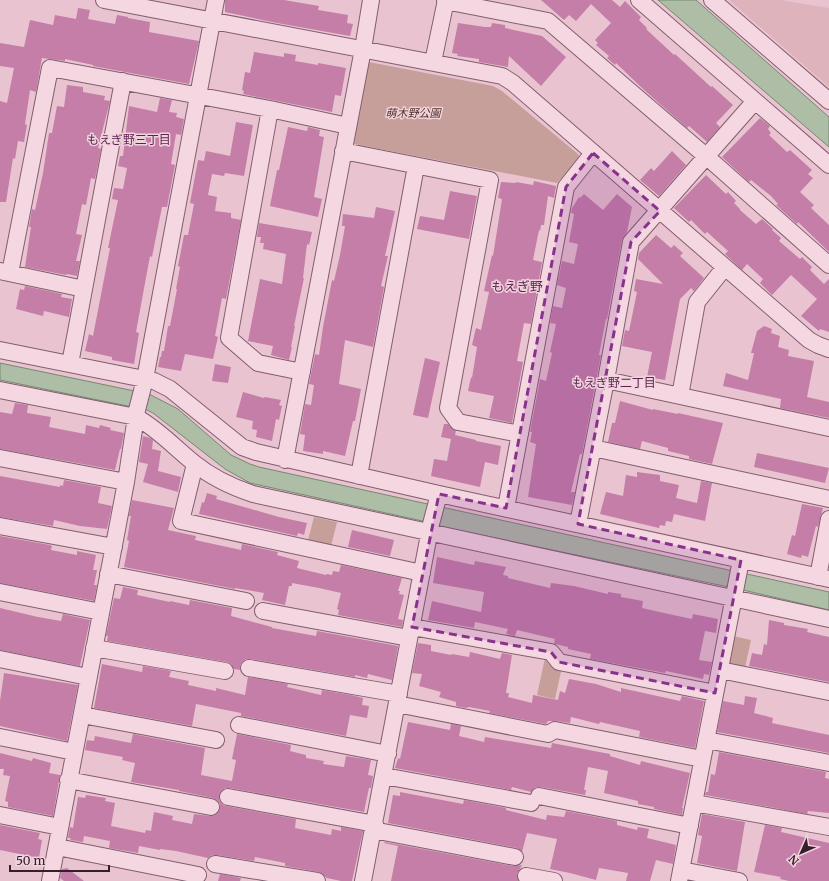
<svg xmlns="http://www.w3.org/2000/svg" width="829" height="881" font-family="Merriweather,'Noto Sans JP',serif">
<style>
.farmland{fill:#deb3bb}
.green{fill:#c69e9a}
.water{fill:#adbda6;stroke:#758a6e}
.building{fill:#c47ea8}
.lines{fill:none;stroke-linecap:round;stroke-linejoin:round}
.minor-casing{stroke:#825d6f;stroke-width:18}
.minor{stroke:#f5d7e1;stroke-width:16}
.marked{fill:#88338b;fill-opacity:0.2;stroke:#88338b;stroke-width:3;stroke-dasharray:8 5;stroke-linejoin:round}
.labels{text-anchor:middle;stroke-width:3;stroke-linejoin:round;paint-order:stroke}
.park-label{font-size:11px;font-style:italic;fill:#4e3028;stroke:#f1d3dd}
.neighbourhood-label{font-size:12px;fill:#5c2351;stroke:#f1d3dd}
.quarter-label{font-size:13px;fill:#5c2351;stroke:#f1d3dd}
</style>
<rect width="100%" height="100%" fill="#e9c4d0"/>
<path class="farmland" d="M729 0H781L829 8V87Z"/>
<path class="green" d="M369 62 493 86 502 91 578 154 580 158 557 183 354 144Z
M314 517 337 522 331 546 308 540Z
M733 636 751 640 745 668 732 666 729 661Z
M545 658 549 664 562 667 555 699 537 695Z"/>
<path class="water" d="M658 0H696L829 117V147Z
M0 363 149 394 178 409 231 455 250 464 259 467 829 592V610L743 590 438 526 436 524 250 483 225 469 153 413 147 410 0 380Z"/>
<path class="building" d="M225 0H284L319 6 318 10 348 15 347 23 353 24 350 36 277 23 225 12Z
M541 0H612L620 7 625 1 641 17 639 20 647 28 646 29 674 55 675 54 711 87 712 86 733 105 716 123 720 127 707 142 689 126 687 128 678 120 643 89 616 63 615 65 607 58 609 56 596 45 598 43 595 40 611 23 591 4 576 21 569 15 564 20Z
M78 8 90 10 88 19 115 24 117 15 128 17V18L150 22 149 32 199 41 189 84 93 66V65L65 59V61L42 58 36 92 30 90 25 124 27 125 24 142 18 141 15 159 13 158 6 202H0V101L7 103 14 68 0 66V43L24 47 30 20 53 25 55 15 76 19Z
M458 23 485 27H491L492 23 505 25V28L542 36 566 57 541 86 509 56 508 67 479 62V59L457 56 458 54 452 53Z
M254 52 284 57V53L296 55 295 61 318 65V63L346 68 341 96 335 95 332 112 243 94 244 91 242 90 245 72 250 73Z
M67 85 83 87V92L105 96 104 100 110 101 98 148 101 149 95 179 91 178 86 205 82 204 76 234 82 235 76 261H80L77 276 67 274 66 275 25 267 31 227H29L32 209 35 210 43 173 49 133H52L57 106 64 107Z
M160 98 172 100 169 112 177 113 176 117 184 119 181 135 176 134 171 164 175 165 167 207H162L152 257 150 256 136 332 139 333 134 364 112 360V357L85 351 89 334 93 336 110 248H108L118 200 112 199 114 188 123 189 127 168 118 166 120 156H123L129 106 157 112Z
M760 118 770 126 768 129 771 133 769 135 787 152 790 150 812 170 808 174 813 178 800 192 814 205 811 208 829 225V252L798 222 797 224 776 205 778 204 771 196 751 180 749 182 722 157Z
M236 122 253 125 244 176 225 173 224 176 212 174 208 195 217 197 215 211 231 213V218L241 220 226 299 222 298 215 336 218 337 213 359 185 354 181 371 158 367 160 357H161L162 351H164L168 326H170L177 289H176L180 267 178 266 184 235H188L194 204 190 203 198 160 204 161 206 151 230 156Z
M288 127 307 131 308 127 320 130 319 136 324 137 314 197 322 199 318 217 270 206 277 170H279Z
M672 151 686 165 659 196 640 180 651 168 654 171Z
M706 175 726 194 728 192 736 201 734 203 740 209V210L756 224 762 219 773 229 772 230 781 238 779 241 800 259 802 257 812 267 810 270 824 284 829 279V332L820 329 819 331 801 316 817 299 791 275 772 295 760 283 763 279 747 264 742 270 725 254 728 251 707 232 705 234 691 220 689 222 674 208Z
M534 181 556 186 554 198 548 196 544 225H541L540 231 539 230 533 260 542 262 531 324 524 323 517 361 523 362 512 423 489 418 494 396 468 391 471 377 472 378 477 347 472 345 476 328 481 330 489 292 484 291 492 255 493 256 502 199 498 198 501 182 516 183V182L533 185Z
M450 191 477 196 469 239 417 229 420 216 444 220Z
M584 194 603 210 617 194 632 207 627 232 622 240 607 319H606L599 355H601L582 454H580L571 492H575L572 505 528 497 536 444 530 442 532 432H530L540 379 546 381 552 353 550 352 556 324 550 323 553 306 562 308 566 288 557 285 562 261 574 264 578 244 569 242 574 214 571 213 572 208 579 197 580 198Z
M376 207 395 211 385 256H388L381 286 384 287 373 347 345 340 339 384 361 389 355 421H353L345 456 323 451V454L303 451 305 435 300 434 305 404 311 405 314 385 309 384 315 354 319 355 323 327 332 280 334 281 340 255 345 226H342L343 214 374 218Z
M259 223 312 232 309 245 307 244 303 278H304L294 326H295L291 347H292L289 360 271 355 273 346 248 341 260 279 282 284 286 254 263 249 264 243H260L261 237H257Z
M656 235 671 248 674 245 683 253 680 256 704 278 694 291 691 288 680 299 665 380 647 377 652 352 622 346 625 330 629 331 637 292 634 291 636 279 663 284 638 259 639 253Z
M25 286 62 294 61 297 72 299 69 317 44 311 43 316 16 309 20 289 24 290Z
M764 326 772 329 771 333 780 336 778 347 789 350 788 356 814 361 807 397 829 402V418L780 408 781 399 723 386 726 373 748 380 754 353H751L757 331Z
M425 358 440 362 428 418 413 415Z
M215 364 231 367 228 383 212 381Z
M243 392 264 398 265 397 281 400 279 405 282 406 279 420 276 419 272 441 256 437 257 430 252 429 253 421 236 417Z
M620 401 653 410V409L678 414V413L723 423 712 464 689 459V456L668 451V448L642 441 640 449 608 442 612 423H615Z
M15 403 28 405 27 413 51 417 49 427 85 434 86 425 99 428 100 425 111 428 110 430 124 433 121 449H120L115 470 0 449V412L12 414Z
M444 424H448L456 431 455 435 476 440V441L501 446 498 465 485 462 480 487 431 476 434 459 447 461 451 439 441 437Z
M143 436 150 438 153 440 152 449 161 451 158 471 181 477 178 492 143 482 148 464 139 462Z
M757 453 829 468 825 483 754 467Z
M637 472 660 475V481L679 485 676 498 697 503 701 481 712 483 705 521 674 514 672 522 666 521 665 526 660 525 659 528 600 514 606 492 623 496 626 475 637 477Z
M0 476 60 487V485L63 486 64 480 101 487 98 503 112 506 107 529 80 526 54 520 53 526 0 517Z
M207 493 217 496 216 499 279 517 307 523 304 535 298 533 297 536 199 514 202 502 204 503Z
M132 500 174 508 168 530 196 536 195 540 241 550 242 544 278 552 277 555 299 561 297 568 326 575 327 574 332 575 333 571 339 572 341 565 402 578 398 591H400L399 594 404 595 398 619 403 620 402 627 338 615 339 610 337 609 341 593 319 588 292 583V586H289L285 605 262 600 264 593 235 588V589L124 567 129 541 127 540 131 516H129Z
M802 504 823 508 818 527 816 526 808 557 802 555 801 558 787 554 792 535 795 536Z
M352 530 394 540 390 556 348 547Z
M0 536 50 545 52 546 51 550 77 555V551L96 555 93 570H97L94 585H97L94 601 0 583Z
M437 557 474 565 475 561 506 567 503 575 508 576V578L550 588 551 583 574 586 608 594V592L621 594V597L643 601 642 608 664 613 692 619 693 614 718 619 716 633 705 631 699 660 712 662 709 675 704 674 703 679 666 671 665 673 590 659 591 654 568 649V647L555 644 554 643 555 639 517 630 515 636 506 634 508 629 475 622 474 628 428 620 432 601 481 612 484 592 433 583Z
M123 587 138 590 137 595 170 602V601L189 605 190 600 232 608 231 616 272 627V628L316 636 317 631 398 646 392 680 368 674 367 678 355 675V677L251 659H246L242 662 240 666V670L234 669 231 664 227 662 107 641 108 636H106L114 598 120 599Z
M0 608 38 617 61 621 63 614 90 620 80 666 0 650Z
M769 620 784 623V625L808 629 807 632 829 637V682L749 666 752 653 762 655 764 644 767 645Z
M418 643 431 645V651L451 655 452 654 469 657 470 652 500 659 502 653 512 655 506 693H509L508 697 532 703 533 695 558 700 560 691 565 693 569 679 596 684 621 692V688L680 701 682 696 704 701 695 748 639 737 640 731 600 722 599 724 571 717 570 723 556 721H548L546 724 489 713 490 711 469 707 466 708 456 706V702L439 697 441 692 419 686 422 674 412 673Z
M102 664 142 672 143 666 171 671 169 677 189 681 188 685 216 691V688L245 695 248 677 288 684 287 687 321 695 322 690 351 695 363 698 362 705 369 706 367 718 350 715 346 736 241 716V713L196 704 192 726 94 708Z
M4 673 78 685 67 741 0 726V701Z
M745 696 757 698 754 713 773 718 772 723 829 735V753L717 732 723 701 744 705Z
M408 722 450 730 451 724 461 726 459 736 484 742 485 737 551 748 552 743 610 754V756L640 765 641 761 690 773 682 808H683L682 815 654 809V807L638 804V801L604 793 608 771 588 767 584 790H586L585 795 541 787H536L531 792 512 787 511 790 395 768 398 758 400 759Z
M133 734 205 748 201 775 232 781 236 760 232 759 237 734 291 745 290 751 306 755V758L324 761 323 764 344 767 346 756 371 760 368 775 373 776 371 788H369L364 812 230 788H225L221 791 219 796V800L222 804 226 806 296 819 295 828 331 835 332 829 341 831V827L363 831 352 881H341L327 878 319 872 285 866V863L255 857 254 861 217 855H212L208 858 176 851 160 849V850L139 846 138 853 109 848 110 841 84 836 83 842 70 840 71 838H68L70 827 73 828 78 797 85 798 86 795 106 798 105 801 115 803 111 826 145 833 146 830 151 831 154 812 173 816 172 820 192 824 194 814 210 816H214L218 813 220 808V804L217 800 213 798 179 791V790L131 782 135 763 122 760 123 757 85 750 87 740 94 741 95 736 131 743Z
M719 752 826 772 825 778 829 779V813L808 811 807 814 705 795 706 792H708L711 774 715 775Z
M0 753 32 761 33 758 51 763 49 773 60 775 53 816 8 807V802L5 801 10 776 3 775 4 769H0Z
M400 792 463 804 464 800 506 808V810L546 820 547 815 564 817 566 811 617 821V825L637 830 638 827 649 829 647 838 676 845 673 864 656 860 650 881H626L628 873 599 868 596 880 570 873 550 869 557 839 527 833 522 852 517 848 388 823 393 795 400 796Z
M702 814 745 822 737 871 697 863 702 836 698 835Z
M0 825 40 833 38 839 42 840 39 858 0 850Z
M765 825 782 828 781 832 829 843V881H789L780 879 781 877 754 872Z
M385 842 513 866 522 865 517 874 518 881H391L398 846 384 843Z
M67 868 84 881H64L60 878 62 869Z
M220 874 241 878 240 881H218Z"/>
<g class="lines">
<defs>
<path id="minor" d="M104 0 502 76 513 83 809 340 818 345 829 349
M639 0 829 165
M712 0 829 101
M445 1 548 21 707 157 829 265
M433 62 446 0
M270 109 229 338 258 363 302 372
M343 151 490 180 448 408 458 422 520 434
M0 271 84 289
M10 273 50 68 270 109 348 126
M0 350 154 381 170 389 242 447 256 452 439 494 829 579
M70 364 123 81
M606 380 829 428
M0 390 136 417C158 429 175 448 194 463 211 477 232 487 253 494L829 619
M680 396 697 302 725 267
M593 448 829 499
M0 458 126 482
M285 460 363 49 371 0
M195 464 181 521 422 573
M359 476 416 166
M506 508 566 187 593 153
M578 524 606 380 631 242 755 101
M0 526 114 547
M108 574 246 601
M818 577 829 519
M0 592 101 612
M263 611 409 638
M412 627 551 652 559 662 715 693
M94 648 225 671
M0 659 88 677
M249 668 399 694
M720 670 829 692
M397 704 548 734 555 730 702 759
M82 715 216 740
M239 725 388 754
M0 737 74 752
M706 740 829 763
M384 776 531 803
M68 780 211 807
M539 796 690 826
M228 797 375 824
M694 803 829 827
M0 815 60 827
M373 830 515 857
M57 847 198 875
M215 864 317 881
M681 870 739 881
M526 876 554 881
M50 881 126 482 137 410 145 379 216 0
M363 881 431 524 439 494
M679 881 741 560"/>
</defs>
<use href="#minor" class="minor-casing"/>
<use href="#minor" class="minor"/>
</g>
<path class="marked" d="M593 153 660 211 631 242 578 524 741 560 715 693 559 662 551 652 412 627 439 494 506 508 566 187Z"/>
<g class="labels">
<g class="park-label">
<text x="413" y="117">萌木野公園</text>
</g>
<g class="neighbourhood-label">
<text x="129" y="144">もえぎ野三丁目</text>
<text x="614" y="387">もえぎ野二丁目</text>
</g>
<g class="quarter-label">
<text x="517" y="291">もえぎ野</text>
</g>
</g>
<g transform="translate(801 853) rotate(225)" stroke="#f1d3dd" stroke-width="3" paint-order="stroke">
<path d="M0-3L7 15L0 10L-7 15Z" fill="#341f2a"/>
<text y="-6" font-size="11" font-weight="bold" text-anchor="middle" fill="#341f2a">N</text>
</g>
<path d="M10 865v6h99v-6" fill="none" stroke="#341f2a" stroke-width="2"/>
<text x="16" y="865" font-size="12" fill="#341f2a" stroke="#f1d3dd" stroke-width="3" paint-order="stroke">50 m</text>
</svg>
